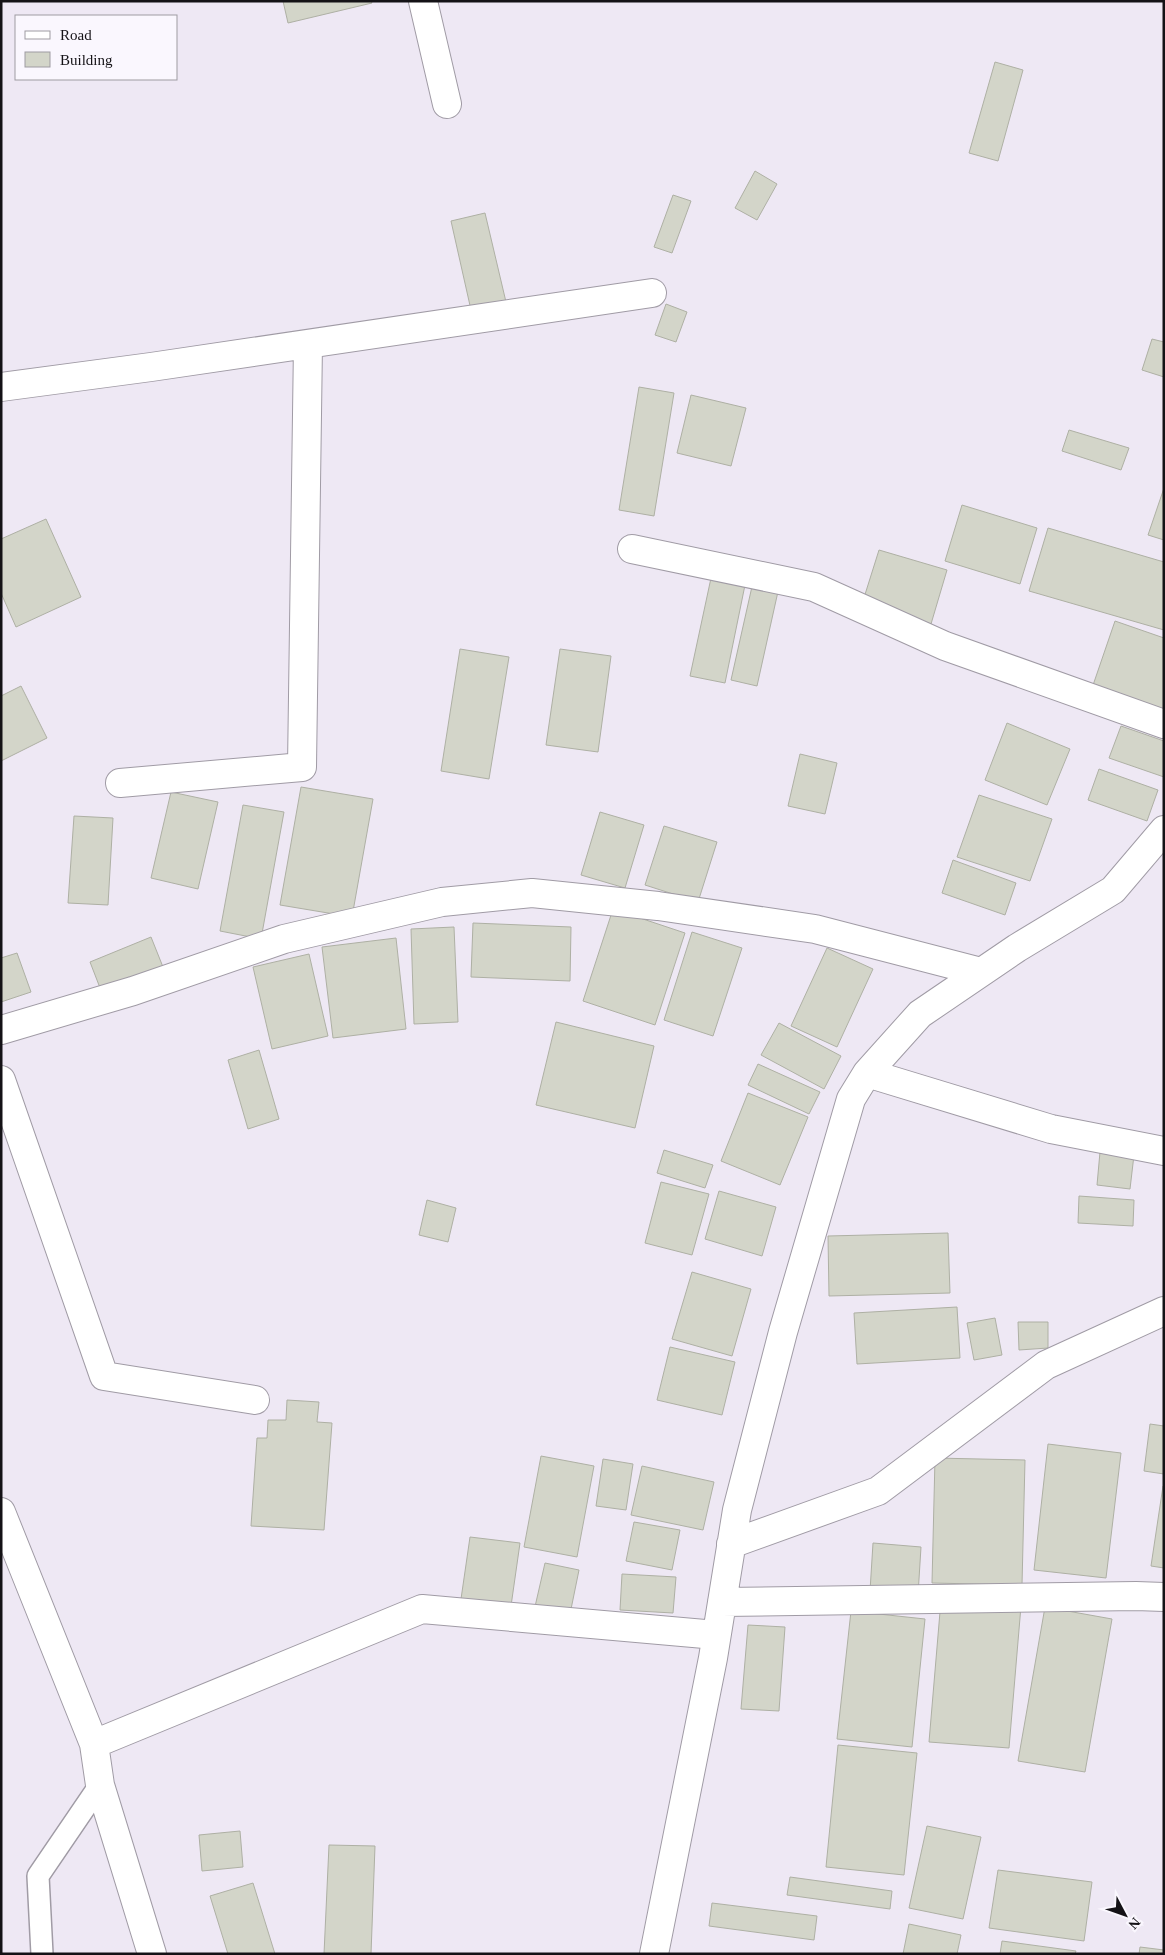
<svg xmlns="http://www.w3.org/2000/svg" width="1165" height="1955" font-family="Georgia,serif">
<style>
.building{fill:#d3d5c9;stroke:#aeb0a4}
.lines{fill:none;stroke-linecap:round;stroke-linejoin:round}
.service-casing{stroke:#a09ba5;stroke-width:24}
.minor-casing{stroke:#a09ba5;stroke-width:30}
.service{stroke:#fff;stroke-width:21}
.minor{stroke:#fff;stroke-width:28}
</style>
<rect width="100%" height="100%" fill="#eee8f4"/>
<path class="building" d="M283 1H371L372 3 288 23Z
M995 62 1023 70 998 161 969 153Z
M755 171 777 184 757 220 735 208Z
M673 195 691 201 672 253 654 247Z
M485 213 506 302 471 310 451 221Z
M666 304 687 312 676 342 655 335Z
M1152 339 1164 342V377L1142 370Z
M639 387 674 393 654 516 619 510Z
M691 395 746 408 731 466 677 453Z
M1069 430 1129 448 1121 470 1062 451Z
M1164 488V540L1148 535Z
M962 505 1037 528 1020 584 945 561Z
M46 519 81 597 16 627 1 593V539Z
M1048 528 1164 562V630L1029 591Z
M879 550 947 570 931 624 862 604Z
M711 578 745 585 725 683 690 676Z
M753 582 779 587 757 686 731 680Z
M1115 621 1164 638V717L1091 691Z
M460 649 509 657 489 779 441 771Z
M560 649 611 656 598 752 546 745Z
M21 686 47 738 1 761V696Z
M1007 723 1070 749 1047 805 985 780Z
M1121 726 1164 741V777L1109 758Z
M800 754 837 763 825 814 788 806Z
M1099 769 1158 790 1147 821 1088 800Z
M301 787 373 799 352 917 280 905Z
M171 792 218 802 198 889 151 878Z
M979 795 1052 819 1030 881 957 857Z
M243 805 284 812 261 939 220 931Z
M600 812 644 825 625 888 581 875Z
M74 816 113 818 108 905 68 903Z
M664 826 717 842 698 902 645 885Z
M953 860 1016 883 1005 915 942 893Z
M613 909 685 933 655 1025 583 1001Z
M473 923 571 927 570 981 471 977Z
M454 927 458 1022 414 1024 411 929Z
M692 932 742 948 713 1036 664 1020Z
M151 937 163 967 102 993 90 962Z
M396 938 406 1029 333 1038 322 947Z
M827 948 873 969 837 1047 791 1026Z
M17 953 31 992 1 1002V958Z
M309 954 328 1036 272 1049 253 967Z
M556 1022 654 1046 635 1128 536 1105Z
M779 1023 841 1056 824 1089 761 1055Z
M259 1050 279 1119 248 1129 228 1060Z
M758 1064 820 1092 809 1114 748 1085Z
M748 1093 808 1117 780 1185 721 1161Z
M664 1150 713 1165 705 1188 657 1173Z
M1100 1152 1134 1155 1130 1189 1097 1185Z
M661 1182 709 1194 692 1255 645 1243Z
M719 1191 776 1207 762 1256 705 1239Z
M1079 1196 1134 1200 1133 1226 1078 1223Z
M427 1200 456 1208 448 1242 419 1235Z
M948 1233 950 1293 829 1296 828 1236Z
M692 1272 751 1289 732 1356 672 1339Z
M957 1307 960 1358 857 1364 854 1313Z
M995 1318 1002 1355 974 1360 967 1323Z
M1018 1322H1048V1348L1019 1350Z
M670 1347 735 1362 722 1415 657 1400Z
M287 1400 319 1402 317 1422 332 1423 324 1530 251 1526 257 1438H267L268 1420H286Z
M1150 1424 1164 1426V1474L1144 1471Z
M1048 1444 1121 1453 1106 1578 1034 1570Z
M541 1456 594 1466 577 1557 524 1547Z
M935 1458 1025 1460 1022 1585 932 1583Z
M603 1459 633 1464 626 1510 596 1506Z
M642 1466 714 1482 703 1530 631 1515Z
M1163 1486H1164V1568L1151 1566Z
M634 1522 680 1530 672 1570 626 1561Z
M470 1537 520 1543 511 1606 461 1599Z
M873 1543 921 1547 918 1595 870 1591Z
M545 1563 579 1570 569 1619 534 1611Z
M622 1574 676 1577 673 1613 620 1610Z
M941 1600 1021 1606 1009 1748 929 1742Z
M1045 1607 1112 1619 1085 1772 1018 1761Z
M851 1611 925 1619 912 1747 837 1739Z
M748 1625 785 1627 779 1711 741 1709Z
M838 1745 917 1753 904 1875 826 1867Z
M927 1826 981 1837 963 1919 909 1908Z
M240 1831 243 1867 202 1871 199 1835Z
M329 1845 375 1846 371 1954H324Z
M998 1870 1092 1882 1084 1941 989 1928Z
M790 1877 892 1891 890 1909 787 1895Z
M253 1883 275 1954H228L210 1896Z
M712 1903 817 1916 814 1940 709 1926Z
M909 1924 961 1935 957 1954H903Z
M1002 1941 1076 1951 1075 1954H1000Z
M1140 1947 1164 1950V1954H1139Z"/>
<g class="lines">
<defs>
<path id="service" d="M42 1954 38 1876 100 1785"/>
<path id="minor" d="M423 1 447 104
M1 387 151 367 652 293
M632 549 814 587 945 646 1164 724
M120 783 302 767 308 344
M1 1030 133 991 284 939 442 902 532 893 658 906 815 929 981 972
M867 1073 1051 1129 1164 1151
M1 1080 104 1376 255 1400
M1 1512 94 1744 100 1785 152 1954
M731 1544 878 1491 1046 1365 1164 1311
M722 1602 1136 1596 1164 1597
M94 1744 422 1609 716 1635
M654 1954 713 1658 737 1510 783 1332 851 1099 867 1073 920 1014 1017 948 1113 890 1164 830"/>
</defs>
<use href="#service" class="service-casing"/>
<use href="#minor" class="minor-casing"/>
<use href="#service" class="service"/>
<use href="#minor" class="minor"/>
</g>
<rect width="1165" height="1955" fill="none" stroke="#141216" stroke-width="5"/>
<rect x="15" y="15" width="162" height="65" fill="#faf7fe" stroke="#9e9ba1"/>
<rect x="25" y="31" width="25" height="8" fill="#ffffff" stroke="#9e9ba1"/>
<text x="60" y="40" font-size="15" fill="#141216">Road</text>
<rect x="25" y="52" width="25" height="15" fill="#d3d5c9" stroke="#9e9ba1"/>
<text x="60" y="65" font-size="15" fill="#141216">Building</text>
<g transform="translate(1125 1915) rotate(131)" stroke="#faf7fe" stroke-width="4" paint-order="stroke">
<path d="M0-4L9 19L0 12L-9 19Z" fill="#141216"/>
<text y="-8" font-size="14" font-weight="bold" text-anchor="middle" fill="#141216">N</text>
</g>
</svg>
